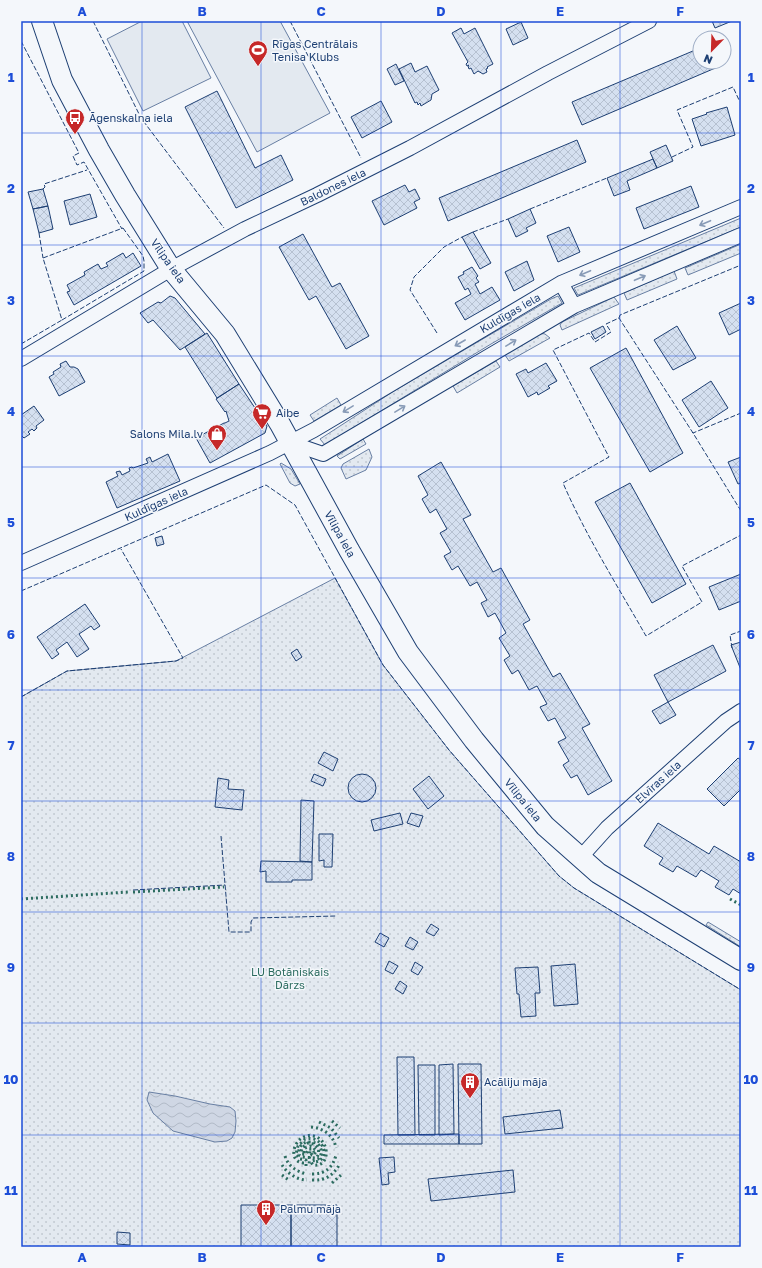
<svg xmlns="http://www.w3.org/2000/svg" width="762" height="1268" font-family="'Golos Text',sans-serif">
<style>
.grass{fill:url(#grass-dots);stroke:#687fa3}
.pitch{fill:#e3e9f0;stroke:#687fa3}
.water{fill:url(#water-waves);stroke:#687fa3}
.building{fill:url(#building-cross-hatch);stroke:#1d3f73}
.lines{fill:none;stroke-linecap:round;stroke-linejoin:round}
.street-casing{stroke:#1d3f73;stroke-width:16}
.secondary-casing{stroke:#1d3f73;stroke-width:22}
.street{stroke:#f4f7fb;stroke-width:14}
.secondary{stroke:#f4f7fb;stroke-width:20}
.hedge{stroke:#2c6c60;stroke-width:3;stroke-dasharray:2 3;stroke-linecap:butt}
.fence{stroke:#1d3f73;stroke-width:1;stroke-dasharray:5 2;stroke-linecap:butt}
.oneway{stroke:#889bb7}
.grid{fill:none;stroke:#1d4ed8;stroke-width:1;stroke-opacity:0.55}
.labels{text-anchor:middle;stroke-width:3;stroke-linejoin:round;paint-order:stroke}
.poi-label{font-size:11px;fill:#1d3f73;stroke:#f4f7fb;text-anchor:start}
.street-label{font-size:11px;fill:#1d3f73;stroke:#f4f7fb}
.park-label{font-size:11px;fill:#2c6c60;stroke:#f4f7fb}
.neatline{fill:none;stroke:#1d4ed8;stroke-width:1.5}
.grid-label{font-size:13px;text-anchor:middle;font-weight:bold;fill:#1d4ed8}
</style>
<defs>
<pattern id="grass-dots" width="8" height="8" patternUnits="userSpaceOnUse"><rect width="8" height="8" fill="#e3e9f0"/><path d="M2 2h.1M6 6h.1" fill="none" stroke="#c2c9d1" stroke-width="1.8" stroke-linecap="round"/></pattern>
<pattern id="water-waves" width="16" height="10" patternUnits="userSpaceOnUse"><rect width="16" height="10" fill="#cfd7e4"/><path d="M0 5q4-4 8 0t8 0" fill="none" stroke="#b1bac7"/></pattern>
<pattern id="building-cross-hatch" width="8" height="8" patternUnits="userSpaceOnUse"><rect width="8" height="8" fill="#d5e0f0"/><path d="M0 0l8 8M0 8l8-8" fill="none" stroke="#b6c1d1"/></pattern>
</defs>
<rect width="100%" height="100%" fill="#f4f7fb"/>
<path class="grass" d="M741 218V227L578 295 574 288Z
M741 244V253L688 275 685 268Z
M674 271 677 279 627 300 624 293Z
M558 296 562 303 491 344 325 445 320 439 394 391 551 299Z
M614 297 619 304 562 330 560 325 562 322Z
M540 333 545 334 550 338 509 361 505 355Z
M496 361 500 367 457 393 453 386Z
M337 398 341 405 314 421 310 415Z
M363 439 366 444 340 459 337 456Z
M369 449 372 457 366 470 346 479 341 468 343 464Z
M281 463 291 469 300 484 295 486 290 483 280 464Z
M335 578 383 665 449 750 559 876 574 888 741 990V1247H21V697L67 671 176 661Z
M708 922 741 942V947L706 925Z"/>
<path class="pitch" d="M142 21H182L211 78 143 111 107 39Z
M187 21H280L330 113 257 152Z"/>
<path class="water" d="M149 1092 175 1096 210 1104 230 1107 235 1111 236 1121 235 1132 232 1138 227 1141 215 1142 173 1131 153 1113 147 1100Z"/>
<path class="building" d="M712 21H732L715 28Z
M521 22 528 38 513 45 506 29Z
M461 28 464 34 475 28 493 64 487 67 488 68 486 69 487 72 483 74 478 71 474 74 471 68 469 69 468 66 469 65 467 66 466 64 468 62 452 33Z
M700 48V62H718L720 66 582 125 572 102Z
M411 63 415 72 427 66 439 90 432 94 431 100 421 106 420 103 418 105 417 102 415 103 399 69Z
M396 64 404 81 395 85 387 69Z
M217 91 255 168 281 155 293 180 236 208 185 107Z
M381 101 392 122 362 138 351 117Z
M727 107 735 135 701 146 692 119 707 114 706 113Z
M577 140 586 162 448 221 439 198Z
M666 145 673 161 657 168 650 152Z
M653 159 657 168 627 181 630 190 614 196 607 178Z
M405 185 409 192 415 189 420 199 414 202 417 208 384 225 372 201Z
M691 186 699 207 644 229 636 208Z
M43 189 48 206 33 209 28 192Z
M90 194 97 217 70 225 64 201Z
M48 206 53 229 39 233 33 209Z
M530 209 536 223 526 228 528 231 516 237 508 219Z
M569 227 580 252 558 262 547 236Z
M473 232 491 263 480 269 462 237Z
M303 234 332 287 340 283 369 336 346 349 316 296 309 300 279 247Z
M123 253 126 258 133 253 141 266 74 305 67 292 70 291 67 285 85 275 84 272 98 264 101 269 108 266 106 263Z
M527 261 534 280 514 291 505 272Z
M472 267 478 276 476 278 479 282 475 284 480 294 492 287 500 300 465 320 455 303 471 294 468 288 465 290 458 277 464 274 463 272Z
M170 296 175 298 205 334 180 350 153 320 148 323 140 313 158 302 161 303Z
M741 303V329L729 335 719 313Z
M603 326 606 332 595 339 591 332Z
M677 326 696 358 673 370 654 340Z
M207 333 239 384 217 398 185 347Z
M626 348 683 453 650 472 590 368Z
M66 361 70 367H74L78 369 85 382 59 396 49 377 54 374 53 372 61 367 60 364Z
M546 363 557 381 548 386 550 388 538 395 537 392 528 397 516 374 526 369 528 373Z
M711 381 728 408 699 427 682 400Z
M239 384 267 426 265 433 210 463 196 438 224 423H225L229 421 226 411 225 412 216 399Z
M34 406 44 420 36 426 37 428 34 431 32 429 28 432 30 434 24 438 22 436 21 437V415Z
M168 454 180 481 117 508 106 482 118 476 116 472 120 471 122 475 130 471 129 468 132 467 133 468 148 463 146 459 150 457 152 462Z
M741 457V483L738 484 728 462Z
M441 462 471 515 463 519 493 572 501 568 530 620 523 624 553 677 560 673 590 724 582 728 612 781 588 795 577 775 571 778 563 765 569 761 558 742 566 738 555 718 548 721 540 707 547 704 537 686 529 690 518 670 512 674 504 660 510 656 499 638 506 633 495 613 488 617 481 603 487 600 477 582 470 586 458 566 452 570 444 556 451 552 440 533 447 529 436 509 430 513 422 499 428 495 418 476Z
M630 483 686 584 652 603 595 502Z
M162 536 164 544 157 546 155 538Z
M741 574V601L719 610 709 587Z
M85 604 100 626 94 630 91 626 79 634 89 649 77 657 67 642 56 650 59 654 52 659 37 637Z
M741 642V670L731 645Z
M713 645 726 671 668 702 654 675Z
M297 649 302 657 296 661 291 653Z
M668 702 676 715 660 724 652 711Z
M324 752 338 759 333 771 318 763Z
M738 758 741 760V789L724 806 707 789Z
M348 788a14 14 0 1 1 28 0a14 14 0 1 1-28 0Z
M314 774 326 779 323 786 311 781Z
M429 776 444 796 428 809 413 789Z
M218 778 229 780 228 789 244 790 242 810 215 807Z
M301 800 314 801 312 862 300 861Z
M400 813 403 824 374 831 371 820Z
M411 813 423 816 419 827 407 823Z
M658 823 709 854 714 846 741 862V894L733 889 729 895 715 887 719 881 701 870 696 877 677 866 673 872 659 864 663 858 644 846Z
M319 834H333L332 867H324V860L319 861Z
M261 861 312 862V880H292V882H266V871L260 872Z
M431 924 439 929 434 936 426 932Z
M380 933 389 938 384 947 375 942Z
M410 937 418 942 413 950 405 946Z
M389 961 398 966 393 974 385 970Z
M415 962 423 967 418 975 411 971Z
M575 964 578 1004 554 1006 551 966Z
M538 967 540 993H535L536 1016 521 1017 519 994H517L515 968Z
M400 981 407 986 403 994 395 989Z
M397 1057H414L415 1135H398Z
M453 1064 454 1134 439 1135V1065Z
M458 1064H481L482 1144H459Z
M418 1065H435V1135H419Z
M560 1110 563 1128 505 1134 503 1117Z
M459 1134V1144H384V1135Z
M394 1157 395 1172 388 1173 389 1184 382 1185 379 1158Z
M513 1170 515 1192 431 1201 428 1179Z
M241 1205H291V1247H241Z
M291 1205H337V1247H291Z
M117 1232 130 1233V1245L117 1244Z"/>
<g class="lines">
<defs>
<path id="street" d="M561 283 574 306
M21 359 171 269 245 229 317 195 410 148 548 73 649 21
M291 443 323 454 574 306 741 235
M21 563 270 453 314 430 561 283 741 207
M580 858 607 828 726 721 741 711"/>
<path id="secondary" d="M42 21 62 80 99 150 125 195 171 269 225 334 280 424 349 550 408 652 474 740 545 826 598 873 741 960"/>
</defs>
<use href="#street" class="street-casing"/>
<use href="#secondary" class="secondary-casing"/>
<use href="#street" class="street"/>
<use href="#secondary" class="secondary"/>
<path class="hedge" d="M133 892 224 887
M21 899 128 892
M730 899 741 905
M332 1121 340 1128
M319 1122 331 1128 339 1138
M311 1127C324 1128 334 1136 336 1148
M304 1153 305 1148 310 1146 313 1147 316 1151 314 1155H312L310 1151 309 1166
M285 1156C288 1166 296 1171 306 1174
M304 1163C285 1162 295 1131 314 1136 331 1141 330 1168 313 1165L311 1162 312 1161 318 1159C323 1154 322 1149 318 1144 308 1139 297 1143 299 1155L302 1157 316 1158C319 1155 319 1152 318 1148L314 1144 308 1143 302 1148 301 1152 302 1154H306L309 1149H312L314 1152
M282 1165C287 1173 297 1180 307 1180
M306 1166V1160L300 1159 296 1154 298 1146 305 1139C324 1134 332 1161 314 1162
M312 1174C326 1174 333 1167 336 1155
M282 1175 290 1181
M312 1180C326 1181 333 1175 340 1164
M332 1183 341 1175"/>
<path class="fence" d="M93 21 141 118 224 228
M290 21 361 158
M21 41 79 153 73 156 77 165 84 162 122 229
M672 157 693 147 677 110 733 87 739 100 741 99
M43 189 45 187 44 184 87 170
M530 209 607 178
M123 228 143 256 144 261V271L62 320 43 258Z
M473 232 508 219
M39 233 43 258
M619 318 620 315 741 265
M437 333 410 290 414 277 444 247 462 237
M21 344 62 320
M692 432 693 433 741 413
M741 511 693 433 619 318 606 324 611 332 595 342 589 333 553 350 609 457 563 483C586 536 617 585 646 636L702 602 682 566 741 535
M21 591 266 485 295 505 383 665 449 750 559 876 574 888 741 990
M732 648 730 635 741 631
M21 697 67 671 176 661 183 658 121 549
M221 836 229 932H251V922L253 918 336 916
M133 890 225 885"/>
</g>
<defs><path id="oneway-shaft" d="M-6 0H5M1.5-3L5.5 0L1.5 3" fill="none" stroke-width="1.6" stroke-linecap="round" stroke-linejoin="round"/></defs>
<g class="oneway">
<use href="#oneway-shaft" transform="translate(705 223) rotate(157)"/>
<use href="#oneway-shaft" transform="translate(585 273) rotate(157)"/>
<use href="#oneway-shaft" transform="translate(640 278) rotate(-23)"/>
<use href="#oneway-shaft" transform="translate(460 343) rotate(150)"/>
<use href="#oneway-shaft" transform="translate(511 343) rotate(-31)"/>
<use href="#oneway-shaft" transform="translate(348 409) rotate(149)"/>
<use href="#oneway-shaft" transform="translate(400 409) rotate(-31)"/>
</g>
<path class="grid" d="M142 21V1247M261 21V1247M381 21V1247M501 21V1247M620 21V1247M21 133H741M21 245H741M21 356H741M21 467H741M21 578H741M21 690H741M21 801H741M21 912H741M21 1023H741M21 1135H741"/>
<defs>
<symbol id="stadium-pin" viewBox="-11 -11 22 30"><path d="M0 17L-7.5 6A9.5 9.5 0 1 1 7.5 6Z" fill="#c62828" stroke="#f4f7fb"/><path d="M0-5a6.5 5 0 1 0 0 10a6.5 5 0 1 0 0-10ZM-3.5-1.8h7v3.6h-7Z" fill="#fff"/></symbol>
<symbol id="bus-pin" viewBox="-11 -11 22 30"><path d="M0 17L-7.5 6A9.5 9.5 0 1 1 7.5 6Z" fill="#c62828" stroke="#f4f7fb"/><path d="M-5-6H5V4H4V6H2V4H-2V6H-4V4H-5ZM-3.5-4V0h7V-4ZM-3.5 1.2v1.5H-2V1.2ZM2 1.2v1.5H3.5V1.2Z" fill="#fff"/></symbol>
<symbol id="supermarket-pin" viewBox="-11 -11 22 30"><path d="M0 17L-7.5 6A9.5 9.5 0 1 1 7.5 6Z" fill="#c62828" stroke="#f4f7fb"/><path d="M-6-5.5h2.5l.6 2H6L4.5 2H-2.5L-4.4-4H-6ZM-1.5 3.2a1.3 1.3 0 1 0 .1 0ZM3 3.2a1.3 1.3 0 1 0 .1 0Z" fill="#fff"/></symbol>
<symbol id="shop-pin" viewBox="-11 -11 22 30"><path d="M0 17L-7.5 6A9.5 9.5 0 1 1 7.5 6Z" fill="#c62828" stroke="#f4f7fb"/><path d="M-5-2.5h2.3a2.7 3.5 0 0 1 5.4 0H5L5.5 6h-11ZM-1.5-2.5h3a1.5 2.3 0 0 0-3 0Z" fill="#fff"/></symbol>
<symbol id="building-pin" viewBox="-11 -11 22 30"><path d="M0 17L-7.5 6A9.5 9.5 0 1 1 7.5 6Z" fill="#c62828" stroke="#f4f7fb"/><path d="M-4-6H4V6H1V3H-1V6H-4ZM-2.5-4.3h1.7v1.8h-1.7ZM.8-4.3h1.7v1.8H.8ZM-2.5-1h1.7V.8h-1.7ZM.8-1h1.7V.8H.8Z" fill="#fff"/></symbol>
</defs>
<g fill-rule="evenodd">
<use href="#stadium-pin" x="247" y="39" width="22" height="30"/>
<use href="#bus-pin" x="64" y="107" width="22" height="30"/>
<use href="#supermarket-pin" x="251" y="402" width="22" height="30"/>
<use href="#shop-pin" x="206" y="423" width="22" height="30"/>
<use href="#building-pin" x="459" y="1071" width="22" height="30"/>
<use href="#building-pin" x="255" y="1198" width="22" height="30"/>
</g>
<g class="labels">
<g class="poi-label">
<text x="272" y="48">Rīgas Centrālais<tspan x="272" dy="13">Tenisa Klubs</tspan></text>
<text x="89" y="122">Āgenskalna iela</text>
<text x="276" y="417">Aibe</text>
<text x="203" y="438" text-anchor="end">Salons Mila.lv</text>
<text x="484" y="1086">Acāliju māja</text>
<text x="280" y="1213">Palmu māja</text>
</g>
<g class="street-label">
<text transform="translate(333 187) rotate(-26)" y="4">Baldones iela</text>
<text transform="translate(168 261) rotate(55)" y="4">Vīlipa iela</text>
<text transform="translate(510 313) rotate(-30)" y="4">Kuldīgas iela</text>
<text transform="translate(156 504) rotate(-24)" y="4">Kuldīgas iela</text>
<text transform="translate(340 534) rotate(61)" y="4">Vīlipa iela</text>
<text transform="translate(658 782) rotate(-42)" y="4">Elvīras iela</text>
<text transform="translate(523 800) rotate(51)" y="4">Vīlipa iela</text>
</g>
<g class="park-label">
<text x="290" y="976">LU Botāniskais<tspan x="290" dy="13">Dārzs</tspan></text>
</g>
</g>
<rect width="762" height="1268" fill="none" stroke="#f4f7fb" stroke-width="44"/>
<g transform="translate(712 50) rotate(203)"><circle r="19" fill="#f4f7fb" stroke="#9eadc5"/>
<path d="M0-3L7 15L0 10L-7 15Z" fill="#c62828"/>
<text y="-6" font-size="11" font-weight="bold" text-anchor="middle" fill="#1d3f73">N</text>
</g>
<rect x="22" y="22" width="718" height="1224" class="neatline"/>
<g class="grid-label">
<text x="82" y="16">A</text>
<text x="202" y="16">B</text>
<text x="321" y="16">C</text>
<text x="441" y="16">D</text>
<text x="560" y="16">E</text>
<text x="680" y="16">F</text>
<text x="11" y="82">1</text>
<text x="751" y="82">1</text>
<text x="11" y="193">2</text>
<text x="751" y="193">2</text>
<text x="11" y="305">3</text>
<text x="751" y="305">3</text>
<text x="11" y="416">4</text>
<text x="751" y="416">4</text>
<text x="11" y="527">5</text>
<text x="751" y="527">5</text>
<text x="11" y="639">6</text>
<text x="751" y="639">6</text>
<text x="11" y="750">7</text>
<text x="751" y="750">7</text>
<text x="11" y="861">8</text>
<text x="751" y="861">8</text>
<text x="11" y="972">9</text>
<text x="751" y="972">9</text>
<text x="11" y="1084">10</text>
<text x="751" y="1084">10</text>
<text x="11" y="1195">11</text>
<text x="751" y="1195">11</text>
<text x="82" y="1262">A</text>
<text x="202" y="1262">B</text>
<text x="321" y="1262">C</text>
<text x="441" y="1262">D</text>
<text x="560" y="1262">E</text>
<text x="680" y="1262">F</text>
</g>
</svg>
